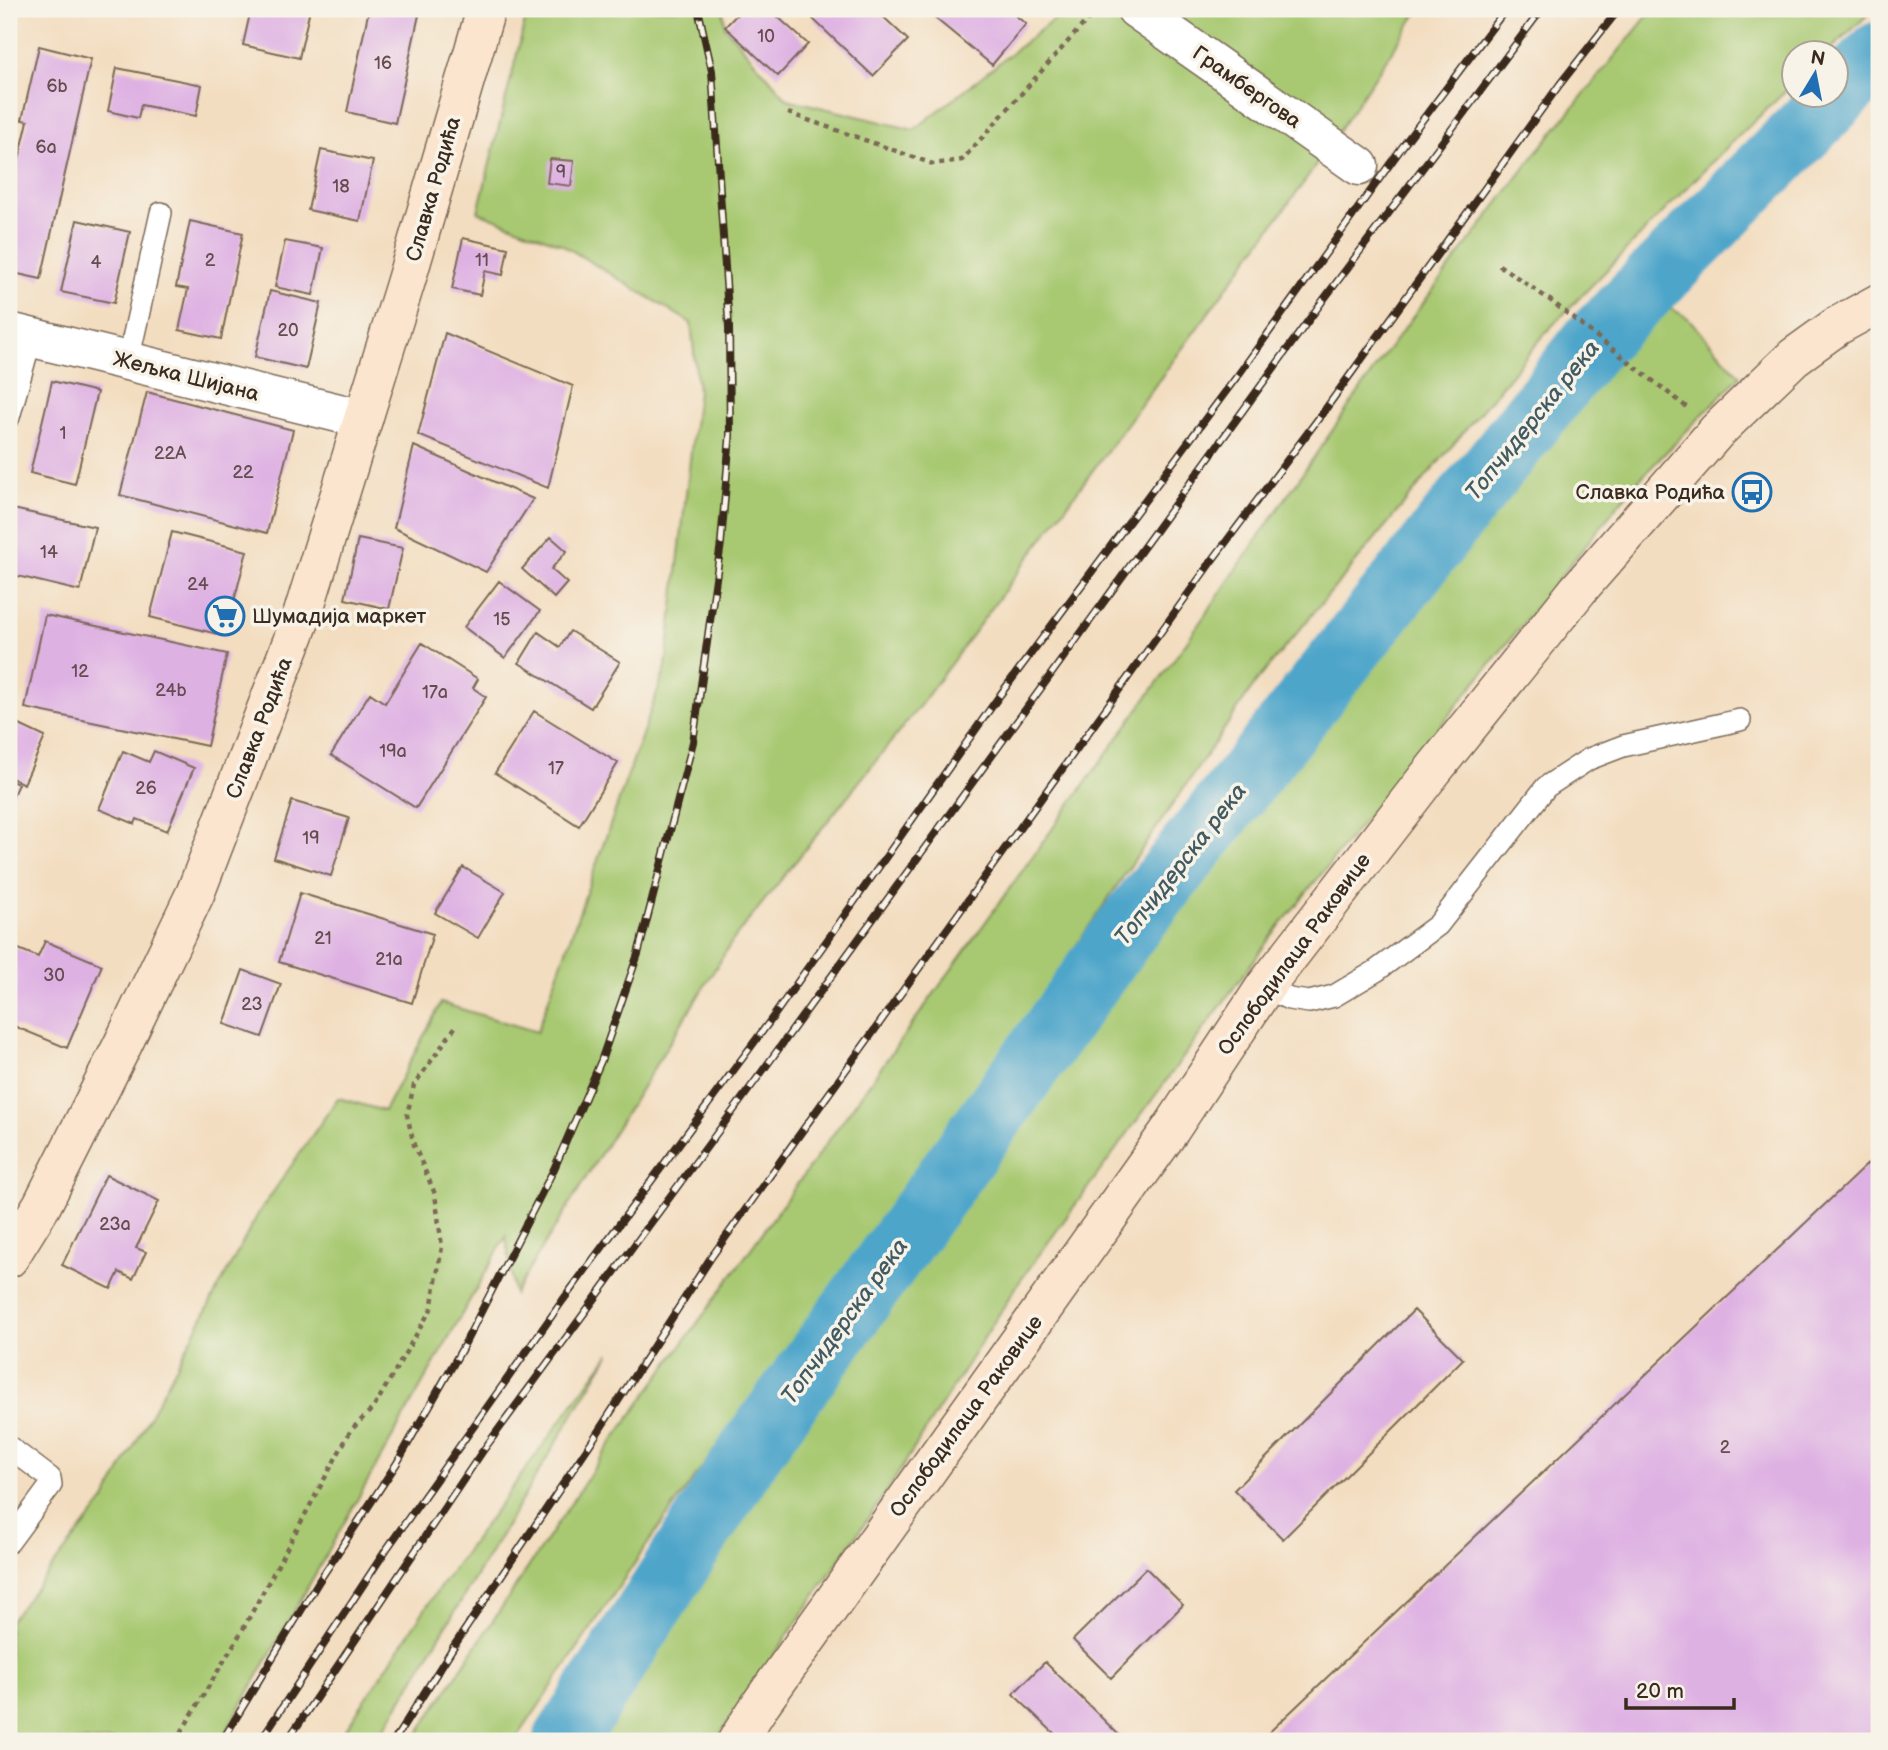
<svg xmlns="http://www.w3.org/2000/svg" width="1888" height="1750" font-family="'Balsamiq Sans',sans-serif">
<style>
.green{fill:#a8c972;stroke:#727a48;stroke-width:2}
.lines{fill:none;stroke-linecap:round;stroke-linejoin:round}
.stream{stroke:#4da5ca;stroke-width:10}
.river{stroke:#4da5ca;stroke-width:65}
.building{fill:#deb1e3}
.lane-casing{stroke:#7b6957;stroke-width:24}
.street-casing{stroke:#7b6957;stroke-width:41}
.secondary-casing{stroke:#7b6957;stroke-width:41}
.path{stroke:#7b6957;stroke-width:4.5;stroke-dasharray:5 5;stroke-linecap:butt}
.lane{stroke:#fff;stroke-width:21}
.street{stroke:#fff;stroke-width:38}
.secondary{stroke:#fce5cf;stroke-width:38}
.rail-casing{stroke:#3b2a1e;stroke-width:8}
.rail{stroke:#f7f3e8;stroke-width:5;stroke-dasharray:16;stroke-linecap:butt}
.labels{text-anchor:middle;stroke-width:7;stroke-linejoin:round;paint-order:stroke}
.number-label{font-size:18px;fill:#644c4f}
.street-label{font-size:21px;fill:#3b2a1e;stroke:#f7f3e8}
.poi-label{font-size:21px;fill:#3b2a1e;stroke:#f7f3e8;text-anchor:end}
.water-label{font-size:23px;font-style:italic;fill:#425b63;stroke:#f7f3e8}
</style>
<rect width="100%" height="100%" fill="#f7f3e8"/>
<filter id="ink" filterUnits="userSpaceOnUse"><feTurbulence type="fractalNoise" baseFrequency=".0143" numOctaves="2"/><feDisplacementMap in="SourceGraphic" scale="14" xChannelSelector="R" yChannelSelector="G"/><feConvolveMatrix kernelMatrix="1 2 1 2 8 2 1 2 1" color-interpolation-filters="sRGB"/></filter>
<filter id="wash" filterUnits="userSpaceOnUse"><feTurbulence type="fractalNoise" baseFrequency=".00686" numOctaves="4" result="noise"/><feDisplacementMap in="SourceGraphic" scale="28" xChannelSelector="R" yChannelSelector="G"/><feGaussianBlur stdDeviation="1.57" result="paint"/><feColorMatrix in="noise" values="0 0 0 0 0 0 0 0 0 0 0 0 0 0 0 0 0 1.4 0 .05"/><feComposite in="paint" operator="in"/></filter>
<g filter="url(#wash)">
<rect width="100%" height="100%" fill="#f3ddc0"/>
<path class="green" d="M528 9H723L725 27 787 99 914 130 1067 9H1420L1308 177 922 703 733 940 514 1294 506 1236 221 1741H9V1622L105 1500 258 1214 338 1098 384 1111 441 1003 537 1032 666 667 698 391 691 323 561 244 478 212Z
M1653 9H1874L1828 52H1794L1793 84 1721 153 1549 329 1257 681 1021 1026 657 1530 515 1741H413L607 1449 1183 647 1385 354 1532 158Z
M1642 292 1688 318 1740 376 1635 484 1273 934 1020 1281 889 1488 715 1741H565L628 1642 863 1295 1221 811 1594 341Z
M610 1353 377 1741H338L435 1594Z"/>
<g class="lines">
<path class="stream" d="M1661 273 1665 299"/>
<path class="river" d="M565 1741 754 1446 1127 929 1594 341 1879 54"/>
</g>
<g id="blocks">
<path class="building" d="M251 9H310L299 58 243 45Z
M369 9H390L419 15 395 123 347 112Z
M742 9H769L808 44 778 76 725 27Z
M822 9H875L908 40 873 76 813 19Z
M924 9H1007L1026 24 992 65Z
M39 46 91 59 41 279 9 272V177L10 171 16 172 28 121 22 120Z
M117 68 202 85 196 116 141 105 138 118 108 111Z
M321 150 373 161 360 221 308 210Z
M550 159 574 161 571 186 547 183Z
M77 220 130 232 114 303 61 292Z
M190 221 243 233 221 339 179 330 188 289 176 287Z
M463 238 508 248 503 275 485 271 480 295 452 289Z
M285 241 323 248 313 295 275 287Z
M270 291 321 303 306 369 255 357Z
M445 333 573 386 548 488 418 435Z
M52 381 97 392 75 484 30 473Z
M147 392 293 430 267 533 120 495Z
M414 446 533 499 486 572 394 528Z
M13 509 95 527 80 591 9 574V529Z
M172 532 247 551 225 636 150 617Z
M551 537 567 551 551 569 567 583 554 598 522 569Z
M358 539 403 548 389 609 345 599Z
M499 581 540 611 505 658 464 627Z
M45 615 227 654 207 746 25 708Z
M570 631 620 662 591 708 519 663 538 632 560 647Z
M422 643 478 679 473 688 486 697 416 808 331 755 370 693 385 703Z
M534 711 618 763 579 826 495 773Z
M9 720 45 737 24 784 9 777Z
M123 751 149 762 154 751 194 768 167 831 137 819 135 824 99 809Z
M9 780 18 784 9 805Z
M292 801 349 818 331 876 274 858Z
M463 867 505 892 478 938 435 913Z
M300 893 433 934 412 1003 279 962Z
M45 941 102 965 67 1048 14 1026 9 1039V945L38 957Z
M243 970 281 984 262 1037 224 1024Z
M1879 1153V1741H1260Z
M106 1175 159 1201 136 1248 146 1252 133 1279 119 1272 111 1289 62 1265Z
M1414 1310 1463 1359 1283 1539 1234 1490Z
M1146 1568 1183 1605 1111 1678 1073 1640Z
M1045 1662 1125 1741H1062L1013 1694Z"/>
</g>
</g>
<g filter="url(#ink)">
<use href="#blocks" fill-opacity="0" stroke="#7b6957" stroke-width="2"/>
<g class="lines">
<defs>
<path id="lane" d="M128 361 161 213
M9 417 31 338
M1265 987 1289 999 1309 1002 1334 996 1376 971 1438 925 1546 787 1589 759 1623 746 1740 720
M9 1447 50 1478 51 1485 9 1542"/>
<path id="street" d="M1136 9 1359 166
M9 332 363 419"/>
<path id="secondary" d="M9 1258 42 1205 122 1046 195 894 230 803 303 613 405 284 486 9
M737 1741 762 1702 1171 1129 1265 987 1426 779 1578 590 1717 431 1794 357 1837 326 1879 303"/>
</defs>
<use href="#lane" class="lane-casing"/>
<use href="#street" class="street-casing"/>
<use href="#secondary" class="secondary-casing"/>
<path class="path" d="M788 113 933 164 962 160 1097 9
M1499 265 1550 300 1689 409
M176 1741 243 1629 351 1430 374 1407 431 1309 442 1247 435 1194 414 1145 407 1115 414 1085 456 1026"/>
<use href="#lane" class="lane"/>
<use href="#street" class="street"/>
<use href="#secondary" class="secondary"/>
<defs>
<path id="rail" d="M222 1741 319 1581 397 1463 463 1347 554 1169 601 1061 638 954 693 742 721 543 730 436 729 327 712 71 698 9
M260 1741 386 1550 563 1300 773 1017 1000 695 1241 371 1408 139 1506 9
M287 1741 482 1452 764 1069 1324 299 1542 9
M394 1741 454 1646 596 1435 710 1259 1211 562 1327 407 1560 84 1619 9"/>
</defs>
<use href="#rail" class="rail-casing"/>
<use href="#rail" class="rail"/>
</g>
</g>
<defs>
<symbol id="bus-ring" viewBox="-11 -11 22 22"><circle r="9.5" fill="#f7f3e8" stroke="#1f6fb2" stroke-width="1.5"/><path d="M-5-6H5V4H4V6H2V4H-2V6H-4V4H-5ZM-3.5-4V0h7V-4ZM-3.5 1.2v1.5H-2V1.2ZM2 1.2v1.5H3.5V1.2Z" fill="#1f6fb2"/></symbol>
<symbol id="supermarket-ring" viewBox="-11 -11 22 22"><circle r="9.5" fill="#f7f3e8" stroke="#1f6fb2" stroke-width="1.5"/><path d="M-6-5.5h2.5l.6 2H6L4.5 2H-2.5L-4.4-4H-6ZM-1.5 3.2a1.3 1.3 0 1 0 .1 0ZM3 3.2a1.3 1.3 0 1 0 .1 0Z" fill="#1f6fb2"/></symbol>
</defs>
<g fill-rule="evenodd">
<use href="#bus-ring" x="1730" y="470" width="44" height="44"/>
<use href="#supermarket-ring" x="203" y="594" width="44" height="44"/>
</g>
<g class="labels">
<g class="number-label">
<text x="766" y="42">10</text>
<text x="383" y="69">16</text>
<text x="57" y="92">6b</text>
<text x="46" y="153">6a</text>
<text x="561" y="178">9</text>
<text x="341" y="192">18</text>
<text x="210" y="266">2</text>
<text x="482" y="266">11</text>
<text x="96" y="268">4</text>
<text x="288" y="336">20</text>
<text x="63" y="439">1</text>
<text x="170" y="459">22А</text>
<text x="243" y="478">22</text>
<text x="49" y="558">14</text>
<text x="198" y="590">24</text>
<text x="502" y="625">15</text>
<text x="80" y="677">12</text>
<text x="171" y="696">24b</text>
<text x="435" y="698">17a</text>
<text x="393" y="757">19a</text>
<text x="556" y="774">17</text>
<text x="146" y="794">26</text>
<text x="311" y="844">19</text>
<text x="323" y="944">21</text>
<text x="389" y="965">21a</text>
<text x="54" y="981">30</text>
<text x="252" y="1010">23</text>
<text x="115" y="1230">23a</text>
<text x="1725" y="1453">2</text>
</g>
<g class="street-label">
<text transform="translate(1247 87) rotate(35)" y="7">Грамбергова</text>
<text transform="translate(433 189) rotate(-74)" y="7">Славка Родића</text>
<text transform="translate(186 376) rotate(14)" y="7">Жељка Шијана</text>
<text transform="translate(259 728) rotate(-69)" y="7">Славка Родића</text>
<text transform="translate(1294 954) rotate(-54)" y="7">Ослободилаца Раковице</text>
<text transform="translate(966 1416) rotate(-54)" y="7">Ослободилаца Раковице</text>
</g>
<g class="poi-label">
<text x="1725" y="499">Славка Родића</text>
<text x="252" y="623" text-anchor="start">Шумадија маркет</text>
</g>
<g class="water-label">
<text transform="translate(1532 420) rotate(-51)" y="8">Топчидерска река</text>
<text transform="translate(1180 864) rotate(-52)" y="8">Топчидерска река</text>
<text transform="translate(844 1321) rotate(-54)" y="8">Топчидерска река</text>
</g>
</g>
<rect width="1888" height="1750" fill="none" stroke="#f7f3e8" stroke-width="35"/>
<g transform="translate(1815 74) rotate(10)"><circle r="33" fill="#f7f3e8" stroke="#aca397" stroke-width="2"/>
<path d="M0-5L12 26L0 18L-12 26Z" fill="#1f6fb2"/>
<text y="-10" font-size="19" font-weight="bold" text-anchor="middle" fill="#3b2a1e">N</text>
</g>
<path d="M1626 1698v10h108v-10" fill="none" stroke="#3b2a1e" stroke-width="3.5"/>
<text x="1636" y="1698" font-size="21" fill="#3b2a1e" stroke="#f7f3e8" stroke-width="5" paint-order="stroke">20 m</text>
</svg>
